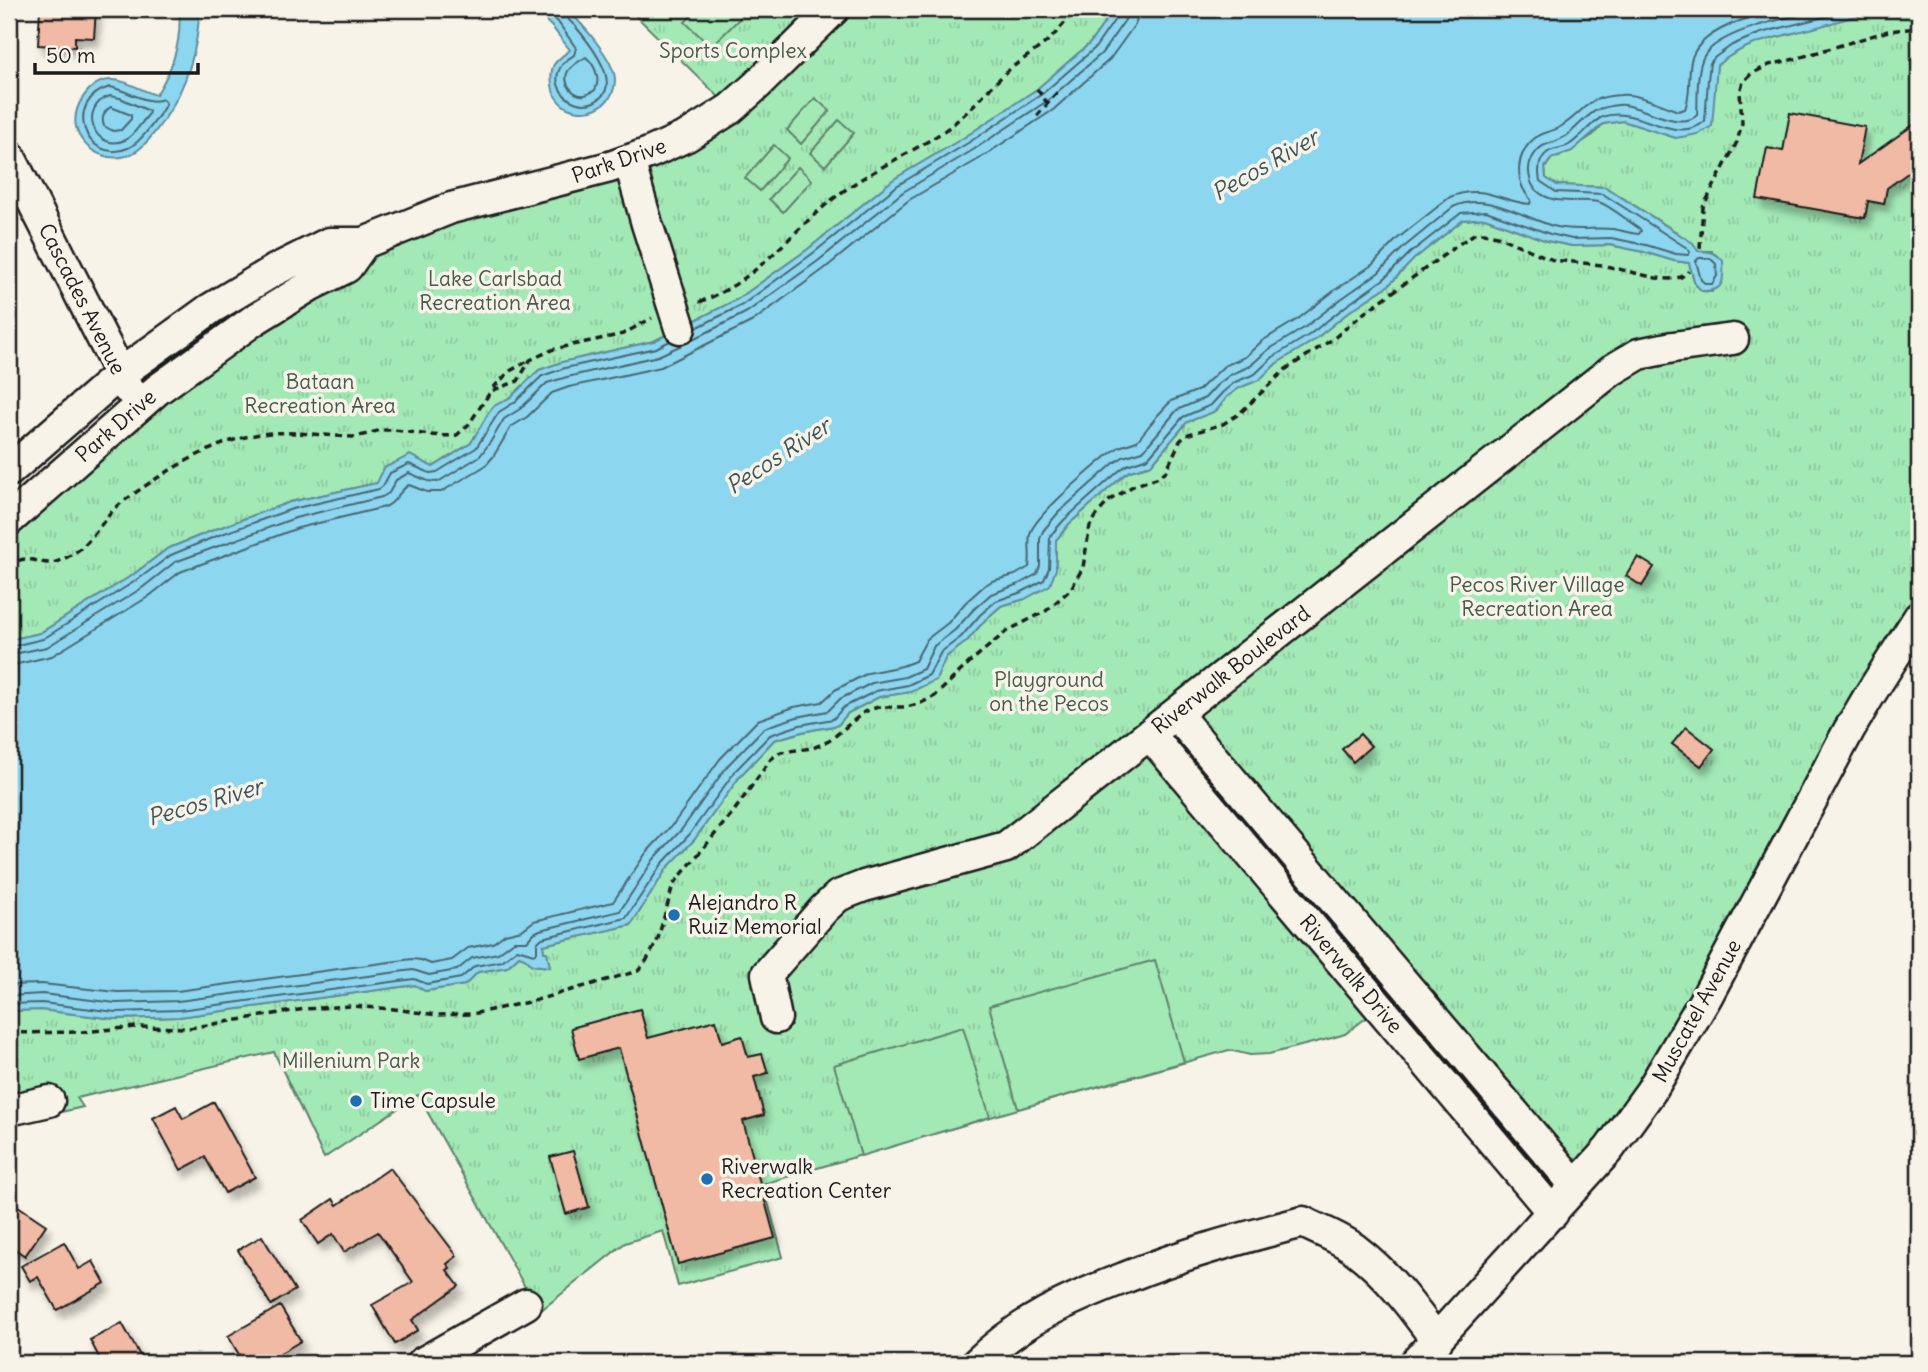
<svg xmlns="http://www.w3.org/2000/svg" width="1928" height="1372" font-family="Delius,sans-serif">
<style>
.park{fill:url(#park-tufts);stroke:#608269;stroke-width:2}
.pitch{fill:#a3e9b6;stroke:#608269;stroke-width:2}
.water{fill:#8dd6ef;stroke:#608c9b;stroke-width:2}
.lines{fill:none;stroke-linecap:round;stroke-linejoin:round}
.shore{stroke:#496670;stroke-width:2}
.building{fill:#f0baa4;stroke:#1c1c1c;stroke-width:2;filter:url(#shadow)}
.minor-casing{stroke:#1c1c1c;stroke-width:35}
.path{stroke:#1c1c1c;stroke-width:3.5;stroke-dasharray:7 5;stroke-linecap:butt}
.minor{stroke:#f7f3e8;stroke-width:30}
.poi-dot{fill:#1f6fb2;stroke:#f7f3e8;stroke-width:2.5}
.labels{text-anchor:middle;stroke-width:7;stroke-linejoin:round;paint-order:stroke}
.park-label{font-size:21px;fill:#445a4a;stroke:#f7f3e8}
.street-label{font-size:21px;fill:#1c1c1c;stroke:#f7f3e8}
.poi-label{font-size:21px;fill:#1c1c1c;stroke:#f7f3e8;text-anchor:start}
.water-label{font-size:23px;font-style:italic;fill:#3e545b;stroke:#f7f3e8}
</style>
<defs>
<pattern id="park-tufts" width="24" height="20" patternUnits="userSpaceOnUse" patternTransform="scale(1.75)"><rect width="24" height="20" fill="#a3e9b6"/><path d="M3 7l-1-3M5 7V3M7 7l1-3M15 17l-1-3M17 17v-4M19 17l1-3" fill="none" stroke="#8cc79c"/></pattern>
<filter id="shadow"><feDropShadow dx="4.5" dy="8" stdDeviation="3.5" flood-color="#0004"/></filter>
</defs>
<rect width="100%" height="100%" fill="#f7f3e8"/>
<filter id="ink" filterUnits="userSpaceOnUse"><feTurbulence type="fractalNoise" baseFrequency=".0143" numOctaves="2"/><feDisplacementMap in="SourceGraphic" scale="14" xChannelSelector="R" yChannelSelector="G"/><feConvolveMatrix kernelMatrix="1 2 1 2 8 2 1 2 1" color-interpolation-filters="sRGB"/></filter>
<g filter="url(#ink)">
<path class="park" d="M629 9H1114L1090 43 1037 89 965 137 894 179 808 249 738 299 654 341 563 362 539 370 511 397 494 407 471 443 433 467 377 483 290 502 216 529 167 549 134 574 40 633 9 640V520L364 243 730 108Z
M1875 9H1919V617L1707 996 1553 1213 1379 1008 1345 1034 1332 1038 1269 1054 1250 1055 1229 1050 1018 1109 763 1184 783 1257 678 1286 663 1231 625 1243 539 1312 418 1095 324 1158 274 1052 77 1098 83 1107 9 1124V1011L41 1010 115 1019 179 1017 415 985 425 991 465 985 478 972 507 967 519 956 525 958 532 965 550 967 547 953H544L543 945 631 925 667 868 694 840 741 775 774 740 802 732 838 725 848 713 879 697 910 692 935 680 946 657 966 642 985 620 1001 606 1025 599 1056 540 1069 524 1124 475 1130 471 1151 465 1187 422 1216 411 1227 397 1239 388 1259 380 1277 363 1313 341 1350 311 1389 285 1414 259 1463 220 1485 218 1547 241 1572 246 1610 245 1644 252 1674 261 1689 263 1695 284 1702 291 1712 292V251H1698L1675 231 1605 187 1557 185 1546 178 1545 168 1552 158 1559 157 1593 135 1603 124 1623 121 1676 138 1715 81 1717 64C1746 43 1763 41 1797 32 1820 27 1843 19 1866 13Z"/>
<path class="pitch" d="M698 9H749L711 47 685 22Z
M815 98 830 111 801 144 787 130Z
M839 120 854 133 825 166 810 153Z
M774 145 788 158 760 191 745 178Z
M798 167 812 180 783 212 769 199Z
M1155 960 1184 1062 1018 1109 989 1006Z
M963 1027 990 1117 861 1156 834 1065Z"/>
<path class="water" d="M179 9H199C199 48 186 87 164 120 156 130 147 145 135 152 113 166 82 152 76 127 72 107 89 81 110 80 125 79 142 91 156 95 173 69 182 40 179 9Z
M534 9H567C581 23 614 59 615 79 616 118 556 123 552 85 549 65 555 61 570 50L552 27Z
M1114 9H1875L1866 13C1843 19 1820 27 1797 32 1763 41 1746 43 1717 65L1712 126 1698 134 1676 138 1623 121 1603 124 1572 151 1552 158 1545 167 1546 178 1557 185 1605 187 1693 243 1698 251C1710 251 1715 252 1723 261 1724 280 1725 292 1702 291L1695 284 1689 263 1674 261 1644 252 1610 245 1572 246 1547 241 1485 218 1463 220 1414 259 1389 285 1350 311 1313 341 1277 363 1259 380 1239 388 1227 397 1216 411 1187 422 1151 465 1130 471 1124 475 1069 524 1056 540V569L1050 585 1025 599 1001 606 985 620 966 642 946 657 936 680 910 692 879 697 848 713 838 725 802 732 774 740 741 775 694 840 667 868 631 925 543 945 544 952H547L550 967 532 965 525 958 519 956 507 967 478 972 465 985 425 991 415 985 179 1017 115 1019 41 1010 9 1011V640L40 633 134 574 167 549 216 529 290 502 377 483 384 468 410 455 433 467 471 443 487 415 494 406 511 397 539 370 562 362 654 341 738 299 808 249 894 179 965 137 1037 89 1090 43Z"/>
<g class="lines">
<path class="shore" d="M544 9 558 22 576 48 574 55C570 58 564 61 562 65 544 90 582 118 602 96 619 78 587 40 575 26 569 20 564 17 563 9
M586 57C595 65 601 79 595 90 594 91 586 95 585 95 573 97 562 82 568 71 571 66 581 60 586 57Z
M110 87C127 90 148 106 163 99L166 103C160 115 141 143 128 148 85 166 62 100 110 87Z
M110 96 120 98 149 111 148 115C141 123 134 136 125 140 94 154 77 106 110 96Z
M111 107 131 115V119L121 130 113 131 104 126C101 119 104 110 111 107Z
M1699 258H1710L1716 264 1717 276 1712 284H1706L1701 280 1696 261Z
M696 328 742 305 812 254 898 185 968 143 1042 94 1095 48 1118 15 1119 9
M688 342 747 312 818 261 903 192 973 150 1047 101 1102 53 1125 20 1128 9
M9 647 43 639 137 580 171 555 219 535 292 509 379 489 383 486 390 473 409 464 430 473 437 472 476 448 499 412 515 402 542 376 565 368 656 348 670 341
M9 655 47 647 142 588 175 562 295 518 382 497 389 493 396 480 409 473 428 481 438 482 480 456 491 441 504 419 520 409 547 383 567 377 658 356 684 344
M9 666 52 656 148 597 180 572 298 528 385 507C397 502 399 490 409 485L427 492H441L485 466 493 457 511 427 527 417 552 393 569 387 661 367 753 321 824 269 909 200 979 159 1053 110 1110 59 1136 23 1138 9
M9 985 42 984 117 992 177 991 412 959 421 960 431 964 452 960 468 948 493 943 505 934 522 930 534 921 613 902 646 853 674 823 720 759 758 720 794 707 822 702 835 690 868 673 902 666 915 661 927 639 948 623 966 602 984 586 992 581 1015 575 1029 567C1031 556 1028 544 1030 534 1035 515 1091 470 1108 455L1119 447 1137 441 1157 416 1171 401 1199 390 1224 366 1245 357 1262 341 1298 319 1335 290 1372 265 1397 239 1450 197C1483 183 1501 202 1530 204L1531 200C1514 182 1515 154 1535 138 1543 132 1552 132 1560 127 1586 111 1584 97 1620 95 1637 93 1662 105 1678 111L1685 109C1691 95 1688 76 1691 61 1698 29 1755 15 1782 9
M9 996 42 994 116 1003 178 1001 413 970 429 975 457 970 472 958 498 953 514 941H527L534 933 540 930 620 911 654 859 682 829 728 765 763 729 769 726 797 717 828 711 840 699 872 683 905 677 923 669 934 646 955 630 974 609 991 594 1019 584 1037 574 1040 566V539L1043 531 1058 513 1114 463 1123 457 1143 451 1177 410 1205 398 1217 385 1230 375 1250 366 1268 350 1304 328 1341 299 1378 273 1404 247 1453 207C1486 191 1522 217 1553 226 1574 232 1592 227 1612 229 1622 230 1630 234 1639 234L1641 231 1639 228C1629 222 1608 204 1598 202 1576 198 1554 207 1536 190 1529 183 1527 168 1531 160 1541 140 1551 146 1566 136 1576 129 1588 113 1599 109 1606 107 1618 104 1625 105 1645 108 1681 131 1697 115 1698 100 1696 69 1704 56 1721 29 1793 17 1823 9
M9 1004 42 1003 116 1012 179 1010 414 979 427 984 461 978 475 966 502 961 517 949 534 954 537 952V943L542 938 626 918 662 864 689 835 736 770 770 735 800 725 833 719 844 707 876 691 908 685 929 675 941 652 961 637 980 615 996 601 1022 592 1044 580 1049 568 1050 536 1064 520 1120 470 1127 465 1148 458 1183 417 1211 405 1223 392 1235 382 1255 374 1273 357 1309 335 1346 306 1384 279 1410 253 1461 213 1486 211 1550 234 1572 239 1611 238 1646 245 1676 254 1688 255 1690 252 1687 248 1603 194 1556 192 1540 181C1538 171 1538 159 1548 152 1554 148 1562 149 1569 145 1579 139 1593 121 1602 117 1637 104 1675 147 1705 121L1708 80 1710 63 1714 58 1732 45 1761 33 1855 9"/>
</g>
<path class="building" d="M40 9H96L94 38 75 37V47L38 45Z
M1790 113 1865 127 1858 164 1919 121V165L1887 188 1884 204 1868 201 1865 218 1757 199 1767 148 1783 151Z
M1638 557 1654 567 1642 586 1626 576Z
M1686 727 1714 749 1701 766 1672 744Z
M1360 734 1371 746 1353 762 1342 749Z
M640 1009 648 1038 716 1020 722 1042 742 1036 748 1057 762 1054 768 1073 754 1077 764 1115 743 1121 775 1238 678 1264 619 1048 579 1059 571 1028Z
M214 1102 255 1177 225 1193 205 1157 181 1170 153 1118 176 1106 183 1119Z
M573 1151 589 1207 566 1214 550 1157Z
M390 1168 457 1256 447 1264 450 1268 447 1270 459 1286 412 1320 418 1330 395 1344 372 1305 413 1282 378 1232 344 1252 333 1234 318 1244 302 1220 333 1199 337 1205Z
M9 1200 46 1225 25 1256 9 1245Z
M262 1236 295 1290 271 1305 238 1250Z
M64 1242 79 1269 93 1261 105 1283 57 1310 38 1277 30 1281 21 1266Z
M280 1306 301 1341 263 1363H244L228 1336Z
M122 1323 144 1363H102L90 1340Z"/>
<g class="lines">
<defs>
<path id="minor" d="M9 155 128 389
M629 160 647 224 680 328
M9 471 120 374 210 309 275 270 329 243H364L451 208 610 167 649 153 687 136 730 109 757 85 834 9
M9 520 157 390 254 320 311 285 347 267 364 243
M1176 714 1576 1186
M1150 735 1553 1213
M776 1018 767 974 824 909 838 896 864 886 1006 847 1612 370 1639 354 1673 347 1733 339
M9 1110 49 1101
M422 1363 526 1304
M977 1363C1022 1320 1067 1300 1124 1278 1182 1254 1242 1238 1303 1222 1320 1231 1341 1238 1356 1250 1389 1275 1413 1308 1437 1341
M1415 1363 1609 1149 1651 1091 1707 996 1849 730 1869 696 1919 617"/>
</defs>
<use href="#minor" class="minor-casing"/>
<path class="path" d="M1037 89 1048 104
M1037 116 1060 89
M1700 248 1703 207 1737 142 1742 123 1740 92 1743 82 1751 74 1769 65 1795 59 1888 31 1919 28
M699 302C757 282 787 235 833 199 865 173 904 157 938 135 965 118 985 91 1009 70 1022 59 1038 50 1051 38 1060 29 1068 19 1075 9
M493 388 510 371 528 361
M9 568C23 553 31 561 48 563 57 564 69 556 77 551 93 540 104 517 120 504 157 476 215 439 262 434 291 430 323 436 353 437 366 436 376 429 390 430 412 431 434 438 457 435L469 424 491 391 518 381 530 360 554 349 623 334 652 318
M9 1033 81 1032 137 1027 189 1028 305 1009 350 1006 394 1009 437 1015 472 1014 533 1001 638 971 645 963 657 942 673 885 734 811 771 759 781 752 813 748 829 741 864 712 878 707H907L921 703 935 696 971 661 1007 631 1046 611 1071 589 1083 567 1090 526 1099 512 1110 500 1133 486 1159 477 1166 471 1180 441 1186 435 1223 424 1239 414 1286 369 1333 339 1364 313 1459 244 1474 234 1484 233 1497 236 1553 260 1602 265 1656 278 1670 279 1681 277 1689 271"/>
<use href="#minor" class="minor"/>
</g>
</g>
<g class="poi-dot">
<circle cx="674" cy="915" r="7"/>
<circle cx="356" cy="1101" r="7"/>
<circle cx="707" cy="1179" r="7"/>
</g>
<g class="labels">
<g class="park-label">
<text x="733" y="58">Sports Complex</text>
<text x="495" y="286">Lake Carlsbad<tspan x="495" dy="24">Recreation Area</tspan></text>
<text x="320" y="389">Bataan<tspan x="320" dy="24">Recreation Area</tspan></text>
<text x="1537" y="592">Pecos River Village<tspan x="1537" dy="24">Recreation Area</tspan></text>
<text x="1049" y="687">Playground<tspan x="1049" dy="24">on the Pecos</tspan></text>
<text x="351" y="1068">Millenium Park</text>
</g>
<g class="street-label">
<text transform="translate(619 161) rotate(-19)" y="7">Park Drive</text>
<text transform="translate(82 299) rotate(63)" y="7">Cascades Avenue</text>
<text transform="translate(116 426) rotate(-41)" y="7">Park Drive</text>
<text transform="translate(1231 670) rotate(-38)" y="7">Riverwalk Boulevard</text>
<text transform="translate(1351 974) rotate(50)" y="7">Riverwalk Drive</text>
<text transform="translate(1697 1011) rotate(-61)" y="7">Muscatel Avenue</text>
</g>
<g class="poi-label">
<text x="688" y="910">Alejandro R<tspan x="688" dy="24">Ruiz Memorial</tspan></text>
<text x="370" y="1108">Time Capsule</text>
<text x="721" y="1174">Riverwalk<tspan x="721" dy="24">Recreation Center</tspan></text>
</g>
<g class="water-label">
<text transform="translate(1265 165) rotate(-30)" y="8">Pecos River</text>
<text transform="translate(778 456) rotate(-33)" y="8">Pecos River</text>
<text transform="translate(205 802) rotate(-16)" y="8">Pecos River</text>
</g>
</g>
<rect width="1928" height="1372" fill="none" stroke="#f7f3e8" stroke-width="35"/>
<rect x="18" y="18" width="1893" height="1337" fill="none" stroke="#1c1c1c" stroke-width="2.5" filter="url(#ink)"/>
<path d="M35 63v10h163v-10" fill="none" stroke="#1c1c1c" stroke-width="3.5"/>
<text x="46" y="63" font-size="21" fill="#1c1c1c" stroke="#f7f3e8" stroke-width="5" paint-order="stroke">50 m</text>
</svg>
